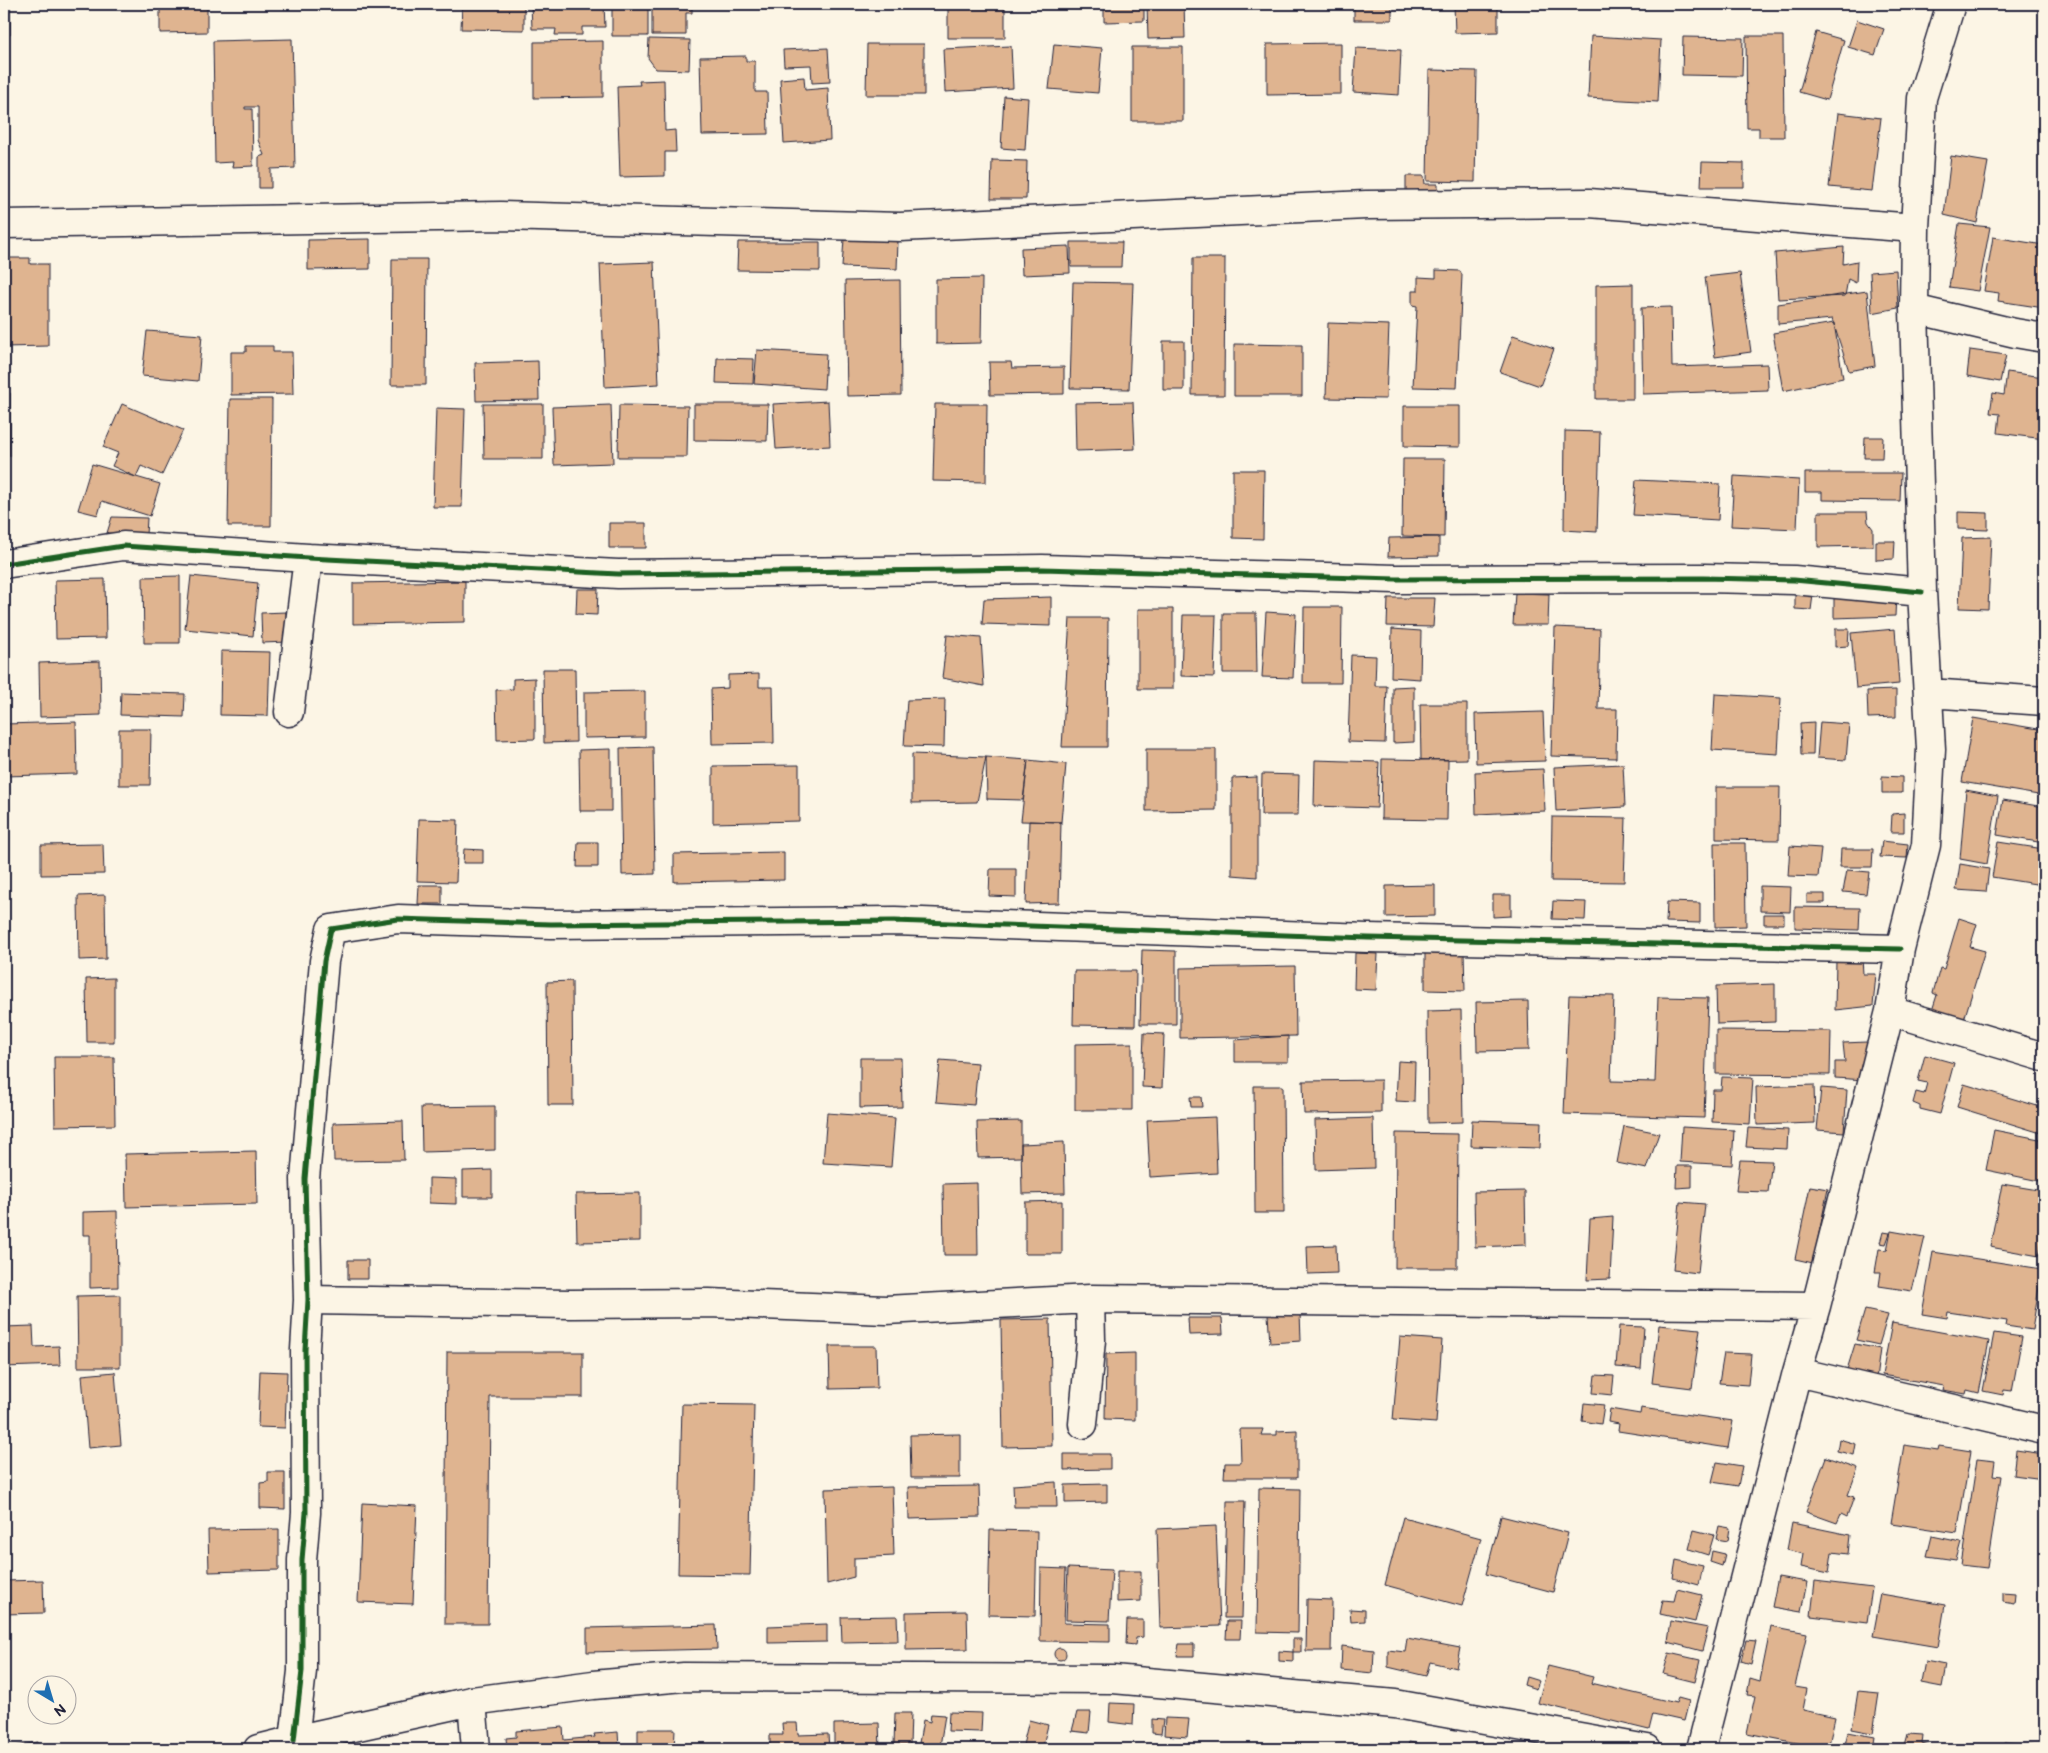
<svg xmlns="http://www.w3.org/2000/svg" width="2048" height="1753" font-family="'Balsamiq Sans',sans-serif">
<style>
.building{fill:#dfb490;stroke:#22223b}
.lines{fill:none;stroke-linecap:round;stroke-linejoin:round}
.minor-casing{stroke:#22223b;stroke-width:31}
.tertiary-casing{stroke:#22223b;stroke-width:31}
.minor{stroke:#fcf5e5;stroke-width:28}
.tertiary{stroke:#fcf5e5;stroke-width:28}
.cycleway-casing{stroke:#fcf5e5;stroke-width:8}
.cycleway{stroke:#1b5e20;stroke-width:5}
</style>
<rect width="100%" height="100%" fill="#fcf5e5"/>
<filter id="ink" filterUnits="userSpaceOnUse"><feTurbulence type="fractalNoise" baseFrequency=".02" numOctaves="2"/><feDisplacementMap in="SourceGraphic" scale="10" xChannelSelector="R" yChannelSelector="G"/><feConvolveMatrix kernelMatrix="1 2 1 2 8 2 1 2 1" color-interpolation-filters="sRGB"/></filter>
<g filter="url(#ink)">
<path class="building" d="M4 4H10V35H4Z
M160 4H207V32L160 33Z
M462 4H524V30L461 29Z
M531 4H604L605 27H582V35H555L556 29H532Z
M612 4H648V36H612Z
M652 4H692V13H686V35H652Z
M948 4H1005V38H948Z
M1104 4H1144V21L1104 22Z
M1147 4H1184L1185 38 1148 39Z
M1354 4H1392V20H1354Z
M1454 4H1498V32L1455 33Z
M1857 20 1884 29 1875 55 1848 47Z
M1816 32 1844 40 1827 100 1799 92Z
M1591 36 1661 40 1658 102 1588 98Z
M1746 36H1783L1784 137H1759V128H1747Z
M1683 37 1743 38 1742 76 1682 75Z
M292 39 295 168 271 169V188H259V157L264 155 258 140V107H245V109H252L253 166 232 167 233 162 215 163 213 41Z
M649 39 690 40 689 70 656 69 648 58Z
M603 41V97L534 98V42Z
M1341 43V94L1267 95V44Z
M867 44H924V95H866Z
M1054 44 1102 48 1098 93 1049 89Z
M1011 46 1013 88 945 92 943 49Z
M1132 47H1183V121H1132Z
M828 48 830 82 812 83 811 65 784 66 783 50Z
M1356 48 1401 50 1399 95 1353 92Z
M746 56V61H755V92H767L768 134 702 135 700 57Z
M1429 70 1477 71 1475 182 1427 181Z
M804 77 805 90 828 88 830 140 784 143 780 79Z
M664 80 665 131 675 130 676 152H665V176L620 177 617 86 640 85 639 81Z
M1004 96 1028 98 1025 150 1001 148Z
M1838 113 1881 118 1872 191 1829 187Z
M1951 156 1988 162 1977 223 1944 215Z
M992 160 1027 161 1026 199H991Z
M1702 162 1744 163V187H1701Z
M1406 176H1424L1425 184H1438V197L1406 198Z
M1959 224 1990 227 1978 291 1949 287Z
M1993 237 2044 245V308L1998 301 1999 293 1984 291Z
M370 239V269L308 270V240Z
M844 239 898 241 897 269 842 267Z
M738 242H820V271L737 270Z
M1071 242H1122L1121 267H1071Z
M1069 246 1070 273 1022 275 1021 248Z
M1844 247 1843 264 1857 261 1856 283 1848 279 1845 296 1778 299 1775 253Z
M5 258H30V264H48V346L4 347Z
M1193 258H1225L1224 395H1192Z
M392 259H427L426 385H391Z
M654 262 659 384 605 387 600 264Z
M1436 270 1460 271 1462 275 1457 388 1413 387 1417 306 1412 305V291H1418V277L1436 278Z
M1896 270 1898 308 1872 313 1870 272Z
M1740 273 1751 352 1715 357 1705 277Z
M982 278 981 343 936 344V279Z
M900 280 901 395 847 396 845 281Z
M1073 282 1133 283 1129 389 1070 388Z
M1633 284V399H1596V285Z
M1867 291 1875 366 1849 371 1832 319 1778 324V304Z
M1671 307 1672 367 1767 364 1768 390 1643 394 1641 308Z
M1328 323 1389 325 1386 399 1326 398Z
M1834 323 1843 378 1783 391 1773 333Z
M147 331 202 335 198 381 142 376Z
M1513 335 1554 349 1540 386 1500 372Z
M1163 341H1184V390H1163Z
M1234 344 1302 345V396H1234Z
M246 346H273V352H292L293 394 231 395V352H246Z
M757 350 826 354 824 389 754 384Z
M1970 350 2006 355 2000 382 1967 376Z
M717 358 754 359 753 384 716 383Z
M538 361 539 400 476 401 475 363Z
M989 362H1011L1012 368 1064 367V394L990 395Z
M2007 372 2044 377V439L1998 433 2000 414 1990 413 1993 393 2004 395Z
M4 393H10V456H4Z
M230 399H272L271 526H228Z
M828 401 830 446 776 449 773 404Z
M1133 402 1135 449 1076 451 1075 403Z
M122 404 183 430 162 475 141 466 136 477 112 466 118 453 103 447Z
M483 404H543V459H484Z
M694 404H768L767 441 694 440Z
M935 404H987L986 482 933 481Z
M611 405 613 463 554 465 552 407Z
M619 405 688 406 687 457H618Z
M1404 406H1460V447L1404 446Z
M436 408 465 409 462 507H433Z
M1565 431 1600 432 1597 532 1564 530Z
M1865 437H1883L1882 458H1864Z
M1403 459H1445L1444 537 1402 536Z
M92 464 160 484 150 516 102 501 98 515 78 510Z
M1233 470H1264L1263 539 1233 538Z
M1805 473H1901L1900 501 1822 500V492H1805Z
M1734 476 1799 480 1797 529 1731 526Z
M1636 480 1720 484 1718 520 1633 515Z
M1818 512H1867L1868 522 1873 529V546L1818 547Z
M1958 512 1988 513V530L1958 529Z
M112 517 147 518 146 535 107 533Z
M609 523H646V548H609Z
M1439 537V556L1388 557 1389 538Z
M1991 537 1988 609 1959 608 1962 538Z
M1876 541H1895L1894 559 1876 560Z
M180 576V643H144L143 577Z
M191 576 258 583 253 636 185 629Z
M105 579 106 638 56 639 55 580Z
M465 581V622L353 624V583Z
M577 589H598L597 615 576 614Z
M1515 593 1549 594 1548 625H1513Z
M1896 594 1895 616 1834 618V595Z
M1795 595H1813L1811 610 1795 609Z
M1051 597V626L982 624 984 599Z
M1388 598H1435L1433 627 1387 626Z
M1304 607H1342L1341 683H1303Z
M1138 609H1173V689H1138Z
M286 612 288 642 262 643 261 613Z
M1266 612 1296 614 1293 678 1262 677Z
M1223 613H1256L1257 673H1223Z
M1183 615H1216L1214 677 1181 676Z
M1070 618H1108L1107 747H1062Z
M1555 627 1600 629 1598 709H1617L1616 758 1551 756Z
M1392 629 1421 631 1420 679 1391 677Z
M1835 629H1849L1848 646 1835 647Z
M1895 629 1899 684 1856 688 1851 633Z
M947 635 981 638 984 686 942 678Z
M221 651 270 652 268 716 220 715Z
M1351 655 1376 656 1375 686H1387L1385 743 1348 742Z
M100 661 101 715 40 717 39 663Z
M543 669H575L576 742 544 743Z
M759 674V687H773L774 743 712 744 711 689 728 688V675Z
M535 678V739L497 740 496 690 513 689V679Z
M1414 686V742L1393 743V687Z
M1896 690V717L1868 718 1867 691Z
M645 691V737L584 738V692Z
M121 692 185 694 184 717 120 715Z
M1715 694 1781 698 1778 754 1712 750Z
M945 699 944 747 904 746 907 700Z
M1420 704H1467V759L1421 760Z
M1543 712 1545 761 1476 763 1475 714Z
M1973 718 2044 730V796L1962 782Z
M76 722 77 774 4 776V724Z
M1814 722 1813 755H1801L1800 723Z
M1820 722 1849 724 1846 760 1817 758Z
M119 729H151L150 785H119Z
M653 747 655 874 622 875 620 748Z
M611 749V811H580L579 750Z
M1146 749H1216V810L1146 811Z
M912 754 986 757 977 802 912 803Z
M986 757 1028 760 1023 800 987 799Z
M1382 759 1448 760 1447 820 1381 819Z
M1028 760 1066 764 1061 822 1021 821Z
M1315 760 1379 762 1377 808 1314 806Z
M1623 764 1625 807 1556 811 1554 767Z
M799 765V821L713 823V766Z
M1543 769 1545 811 1476 814 1475 772Z
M1262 774 1299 775 1298 815H1261Z
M1882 776 1902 777V793H1882Z
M1257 777V877L1232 875V778Z
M1716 787H1780L1779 840 1716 839Z
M1966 790 1998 796 1987 864 1960 859Z
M2003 800 2044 807V843L1997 835Z
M1904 813V832H1891L1892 814Z
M1552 817 1626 818 1624 882 1551 881Z
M419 819 458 820 456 882 417 881Z
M1029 821 1061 822 1059 903 1026 904Z
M1882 841 1908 844 1907 858 1880 857Z
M578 842H598V867H577Z
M1998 842 2044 849 2042 885 1992 877Z
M1714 843H1745L1746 926 1715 927Z
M103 844 104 874 41 875V845Z
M1790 846 1821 848 1818 877 1788 876Z
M464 849 483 850V863H463Z
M1841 849H1873L1872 867H1840Z
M784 852V880L674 882V854Z
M1960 864 1989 869 1986 892 1956 890Z
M990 869H1016V897L989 896Z
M1847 870 1869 872 1866 894 1843 892Z
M419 885H442V904H418Z
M1435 885V916L1386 917V886Z
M1760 886 1791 887 1790 912 1760 911Z
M1807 894H1825V903H1807Z
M105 895 106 959 79 960 78 896Z
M1493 895H1511V916L1493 917Z
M1553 901 1586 902 1585 920 1552 919Z
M1667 902 1700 903V923L1666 922Z
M1795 907 1860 908 1859 930 1795 928Z
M1764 914H1784V924H1764Z
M1959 918 1977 924 1970 947 1985 951 1962 1026 1930 1017 1937 995 1933 993 1940 968 1944 969Z
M1142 950 1176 951V1024H1140Z
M1425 950 1464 952 1465 991 1425 990Z
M1355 953 1378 954 1376 990 1354 989Z
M1862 958 1863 974H1876L1873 1006 1835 1010 1836 960Z
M1295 966 1296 1036 1180 1038V968Z
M1074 971H1136L1135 1026 1073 1025Z
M114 978V1042H87L86 979Z
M572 981 573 1105H548L547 982Z
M1775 984V1022L1717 1024 1716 986Z
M1569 995 1614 996 1611 1081 1655 1082 1658 997 1708 998 1704 1118 1564 1114Z
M1528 1001 1529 1050 1477 1051 1476 1002Z
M1461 1010 1463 1122 1428 1123 1427 1011Z
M1716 1030 1831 1031 1830 1075 1716 1074Z
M1144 1033 1164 1034 1162 1088 1142 1087Z
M1288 1036V1062H1235V1040Z
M1867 1042 1865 1080 1835 1078V1062H1845L1843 1043Z
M1132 1043V1110H1075V1044Z
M1925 1055 1954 1063 1940 1114 1920 1109V1106L1913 1103 1916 1092 1924 1094 1927 1083 1918 1081Z
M54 1057H114L115 1125 55 1126Z
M860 1058H901L902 1107 860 1108Z
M940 1060 978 1063 974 1105 936 1102Z
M1398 1061 1415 1062 1414 1102 1396 1101Z
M1722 1077 1753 1078 1750 1124 1712 1122 1713 1090H1721Z
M1381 1080V1113L1304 1114 1303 1081Z
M1964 1084 2044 1108V1134L1957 1107Z
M1814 1085 1815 1123 1757 1125 1756 1087Z
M1254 1086H1283L1284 1213H1255Z
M1821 1088 1847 1090 1844 1132 1817 1130Z
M1190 1097H1201L1202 1107H1191Z
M495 1106V1150L422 1152 421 1107Z
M827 1113 895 1118 891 1167 823 1163Z
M1215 1117 1217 1173 1150 1177 1147 1120Z
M1373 1118 1374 1168 1316 1170 1315 1120Z
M1472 1120 1541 1122 1540 1148 1471 1146Z
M403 1121 404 1160 334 1161 333 1123Z
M1021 1121V1157L978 1158 977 1122Z
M1624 1126 1659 1133 1647 1169 1617 1163Z
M1682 1127 1734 1130 1732 1165 1680 1162Z
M1748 1128 1788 1130 1787 1149 1746 1147Z
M1994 1130 2044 1140V1182L1986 1170Z
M1396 1133 1458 1134 1457 1268H1395Z
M1064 1142 1065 1193 1022 1194 1021 1144Z
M256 1151 257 1204 126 1207 125 1154Z
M1740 1160 1772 1161 1768 1192 1736 1191Z
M1677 1166H1692V1187L1676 1188Z
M492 1170V1197H463V1171Z
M429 1178 456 1179V1204L429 1203Z
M977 1183 978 1255H944L943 1184Z
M2002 1184 2044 1191V1229L2039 1256 1990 1247Z
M1810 1186 1828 1189 1813 1263 1795 1259Z
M1525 1191 1526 1245 1475 1247 1474 1192Z
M640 1193V1241L577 1242 576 1194Z
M1062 1201V1254H1025V1202Z
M1680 1202 1705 1204 1698 1273 1673 1270Z
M117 1211 118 1287 90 1288V1235H83V1212Z
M1613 1217 1610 1279 1587 1280 1590 1219Z
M1891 1231 1925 1237 1912 1291 1879 1286 1881 1272H1875L1879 1249 1887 1250Z
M1883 1232 1890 1233 1886 1244 1880 1243Z
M1336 1245 1337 1273 1308 1274 1307 1246Z
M1933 1252 2042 1269 2032 1330 2006 1326 2007 1321 1948 1312 1947 1318 1922 1314Z
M348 1260H368V1279H348Z
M120 1295V1367H78L77 1296Z
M1865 1310 1888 1315 1879 1345 1856 1340Z
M1300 1312 1301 1341 1270 1343 1268 1315Z
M1188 1318H1222L1223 1334 1189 1335Z
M1050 1319 1052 1446 1003 1447 1001 1320Z
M1892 1323 1989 1341 1979 1393 1967 1390 1966 1394 1943 1390 1944 1386 1882 1375Z
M1659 1325 1700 1329 1692 1388 1652 1383Z
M33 1326 34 1347 59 1346 60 1365 4 1367V1327Z
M1619 1326 1644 1327 1641 1369 1616 1367Z
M1994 1333 2022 1337 2012 1391 2004 1390 2003 1395 1983 1391Z
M1400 1337 1442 1340 1436 1423 1393 1420Z
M1855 1344 1880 1349 1876 1379 1846 1373Z
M829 1346H876L877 1388 830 1389Z
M447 1352H583V1397H490L488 1624H445Z
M1135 1353V1420L1105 1419 1106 1354Z
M1724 1353 1751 1354 1748 1385 1719 1383Z
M260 1371 287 1372 285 1428 258 1427Z
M115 1372 121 1445 88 1448 82 1375Z
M1595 1375 1614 1376 1612 1395 1593 1393Z
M1584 1403 1604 1405 1601 1424 1582 1421Z
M682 1404 754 1405 750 1575 678 1574Z
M1641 1408 1733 1421 1728 1448 1618 1431 1619 1424 1608 1422 1610 1409 1640 1414Z
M1240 1429H1263L1261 1435H1277V1431L1297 1430V1478H1224L1225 1463H1241Z
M960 1434V1478H911L910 1435Z
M1839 1439 1856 1444 1854 1455 1837 1451Z
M1904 1445 1938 1450 1939 1446 1971 1451 1957 1533 1891 1523Z
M2016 1450 2044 1454V1479L2013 1475Z
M1064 1454H1110V1469L1064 1470Z
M1826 1457 1858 1468 1848 1495 1854 1497 1847 1517 1841 1514 1837 1523 1806 1512Z
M1977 1459 1995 1461 1993 1475 2001 1476 1987 1568 1961 1565Z
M1717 1462 1742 1466 1738 1486 1712 1482Z
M268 1472H285V1509L260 1508V1483L268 1482Z
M1056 1482 1057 1507H1014L1013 1485Z
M1107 1484V1502L1065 1503V1485Z
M979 1486 980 1517 909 1519 908 1487Z
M892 1487 894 1556 854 1558V1577L827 1584 825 1489Z
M1259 1488 1300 1489 1298 1633 1257 1632Z
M1227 1501H1245L1242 1618H1224Z
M362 1503 417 1506 413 1604 358 1602Z
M1501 1516 1568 1533 1553 1592 1486 1574Z
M1403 1517 1481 1538 1462 1606 1385 1585Z
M1792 1523 1850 1535 1848 1554 1832 1552 1829 1573 1801 1567 1803 1554 1787 1550Z
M1216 1526 1220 1626 1160 1628 1157 1529Z
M1719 1526 1730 1528 1728 1541 1716 1539Z
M279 1529V1570L209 1572 208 1530Z
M990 1530 1037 1531 1035 1616 988 1615Z
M1694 1530 1714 1535 1708 1555 1689 1549Z
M1932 1536 1961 1542 1956 1560 1927 1556Z
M1712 1551 1725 1554 1722 1566 1710 1562Z
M1676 1560 1703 1566 1699 1585 1673 1578Z
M1041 1568 1066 1569 1064 1623 1110 1624V1642L1040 1641Z
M1068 1568 1112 1570 1109 1621 1066 1620Z
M1117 1571H1141V1601L1117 1602Z
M1778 1577 1807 1582 1801 1612 1772 1607Z
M43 1580 44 1613 4 1614V1581Z
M1815 1581 1872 1588 1867 1623 1811 1616Z
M1677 1589 1702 1595 1695 1622 1660 1614 1663 1600 1674 1601Z
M2003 1592 2015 1593 2014 1603 2003 1601Z
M1881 1594 1945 1605 1938 1647 1873 1636Z
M1307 1599 1332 1600 1331 1651H1306Z
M1350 1609 1365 1610V1621L1351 1622Z
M967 1611 968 1649 906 1650V1612Z
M897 1616 898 1641 842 1642 841 1617Z
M1127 1620H1143V1637L1136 1638 1135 1645 1126 1644Z
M1227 1621H1241L1240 1639H1226Z
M1671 1621 1708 1628 1702 1651 1668 1642Z
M827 1624V1642L768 1643V1626Z
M716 1625 717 1649 587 1652V1628Z
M1771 1626 1807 1633 1795 1687 1807 1689 1803 1710 1835 1717 1828 1749 1747 1733 1755 1696 1747 1695 1750 1678 1760 1681Z
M1407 1638 1460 1648 1456 1668 1430 1662 1426 1676 1388 1667V1650L1405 1652Z
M1293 1639H1301V1652H1293Z
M1746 1640 1756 1641 1751 1664 1741 1661Z
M1179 1644H1194V1656H1177Z
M1342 1646 1374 1650 1373 1673 1341 1670Z
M1054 1654a6 6 0 1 1 12 0a6 6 0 1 1-12 0Z
M1279 1651 1293 1652V1662L1279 1661Z
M1669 1653 1700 1660 1695 1682 1663 1674Z
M1925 1661 1946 1665 1942 1687 1921 1683Z
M1548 1666 1593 1677 1591 1683 1676 1703 1678 1698 1689 1701 1684 1721 1653 1714 1649 1730 1538 1703Z
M1526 1677 1539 1681 1536 1689 1524 1685Z
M1858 1691 1879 1693 1873 1733 1852 1729Z
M1110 1703 1134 1704 1133 1725 1109 1722Z
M949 1712 982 1713 981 1732 948 1731Z
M1077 1712H1091L1089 1733 1072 1731Z
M895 1713H911L910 1745H894Z
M931 1714 945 1715 940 1746 919 1743 923 1720 930 1722Z
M1165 1718 1189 1719 1187 1737 1164 1735Z
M1152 1719 1163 1720 1161 1734 1152 1733Z
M1029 1720 1048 1725 1042 1749H1022Z
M782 1723H797L798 1735 828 1734 829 1749H770V1735H783Z
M879 1723 880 1749H834V1724Z
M563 1727 564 1740 595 1737 594 1734 618 1732 619 1749H507L506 1738 516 1737V1731Z
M638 1729H675L674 1749H638Z
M1848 1732 1875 1737 1873 1749H1844Z
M1908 1734 1923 1735 1922 1744 1929 1746 1928 1749H1904Z
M38 1742 39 1749H4Z
M1409 1742 1424 1745 1423 1749H1407Z
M2005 1743 2044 1748V1749H2004Z
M1366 1745 1376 1747V1749H1365Z
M681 1746 729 1747V1749H681Z"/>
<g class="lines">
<defs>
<path id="minor" d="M4 224 501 216 900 227 1366 205 1589 203 1915 228
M1914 309 2015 333 2044 338
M4 564 123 546 308 558 618 574 1042 569 1396 579 1703 578 1794 580 1922 592
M1929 693 2044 701
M289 712 308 558
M1890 1011 2044 1057
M308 1300 571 1304 709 1303 886 1310 1090 1299
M1797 1372 2044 1430
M1083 1424 1091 1340 1090 1299 1816 1306
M472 1701 476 1749
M294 1740 302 1671V1560L306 1513 305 1350 308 1300 305 1179 324 961 331 929 398 919 551 924 895 921 1368 938 1900 949
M1701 1749 1797 1372 1816 1306 1890 1011 1900 949 1926 845 1931 749 1922 592 1914 309 1915 228 1922 98 1951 4"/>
<path id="tertiary" d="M258 1749 294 1740 472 1701 593 1685 684 1677 1113 1679 1395 1704 1647 1749"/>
</defs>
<use href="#minor" class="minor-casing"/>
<use href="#tertiary" class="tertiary-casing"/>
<use href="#minor" class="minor"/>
<use href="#tertiary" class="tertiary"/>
<defs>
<path id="cycleway" d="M4 564 123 546 308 558 618 574 1042 569 1396 579 1703 578 1794 580 1922 592
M294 1740 302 1671V1560L306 1513 305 1350 308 1300 305 1179 324 961 331 929 398 919 551 924 895 921 1368 938 1900 949"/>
</defs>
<use href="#cycleway" class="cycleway-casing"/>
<use href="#cycleway" class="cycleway"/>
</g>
</g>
<rect width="2048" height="1753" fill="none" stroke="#fcf5e5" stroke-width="20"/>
<rect x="10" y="10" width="2028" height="1733" fill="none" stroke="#22223b" stroke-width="2" filter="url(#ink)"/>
<g transform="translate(52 1700) rotate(142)"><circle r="24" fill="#fcf5e5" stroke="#a5a1a1"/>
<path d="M0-4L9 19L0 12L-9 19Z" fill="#1f6fb2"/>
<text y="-8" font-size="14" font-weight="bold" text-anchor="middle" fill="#22223b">N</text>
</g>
</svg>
